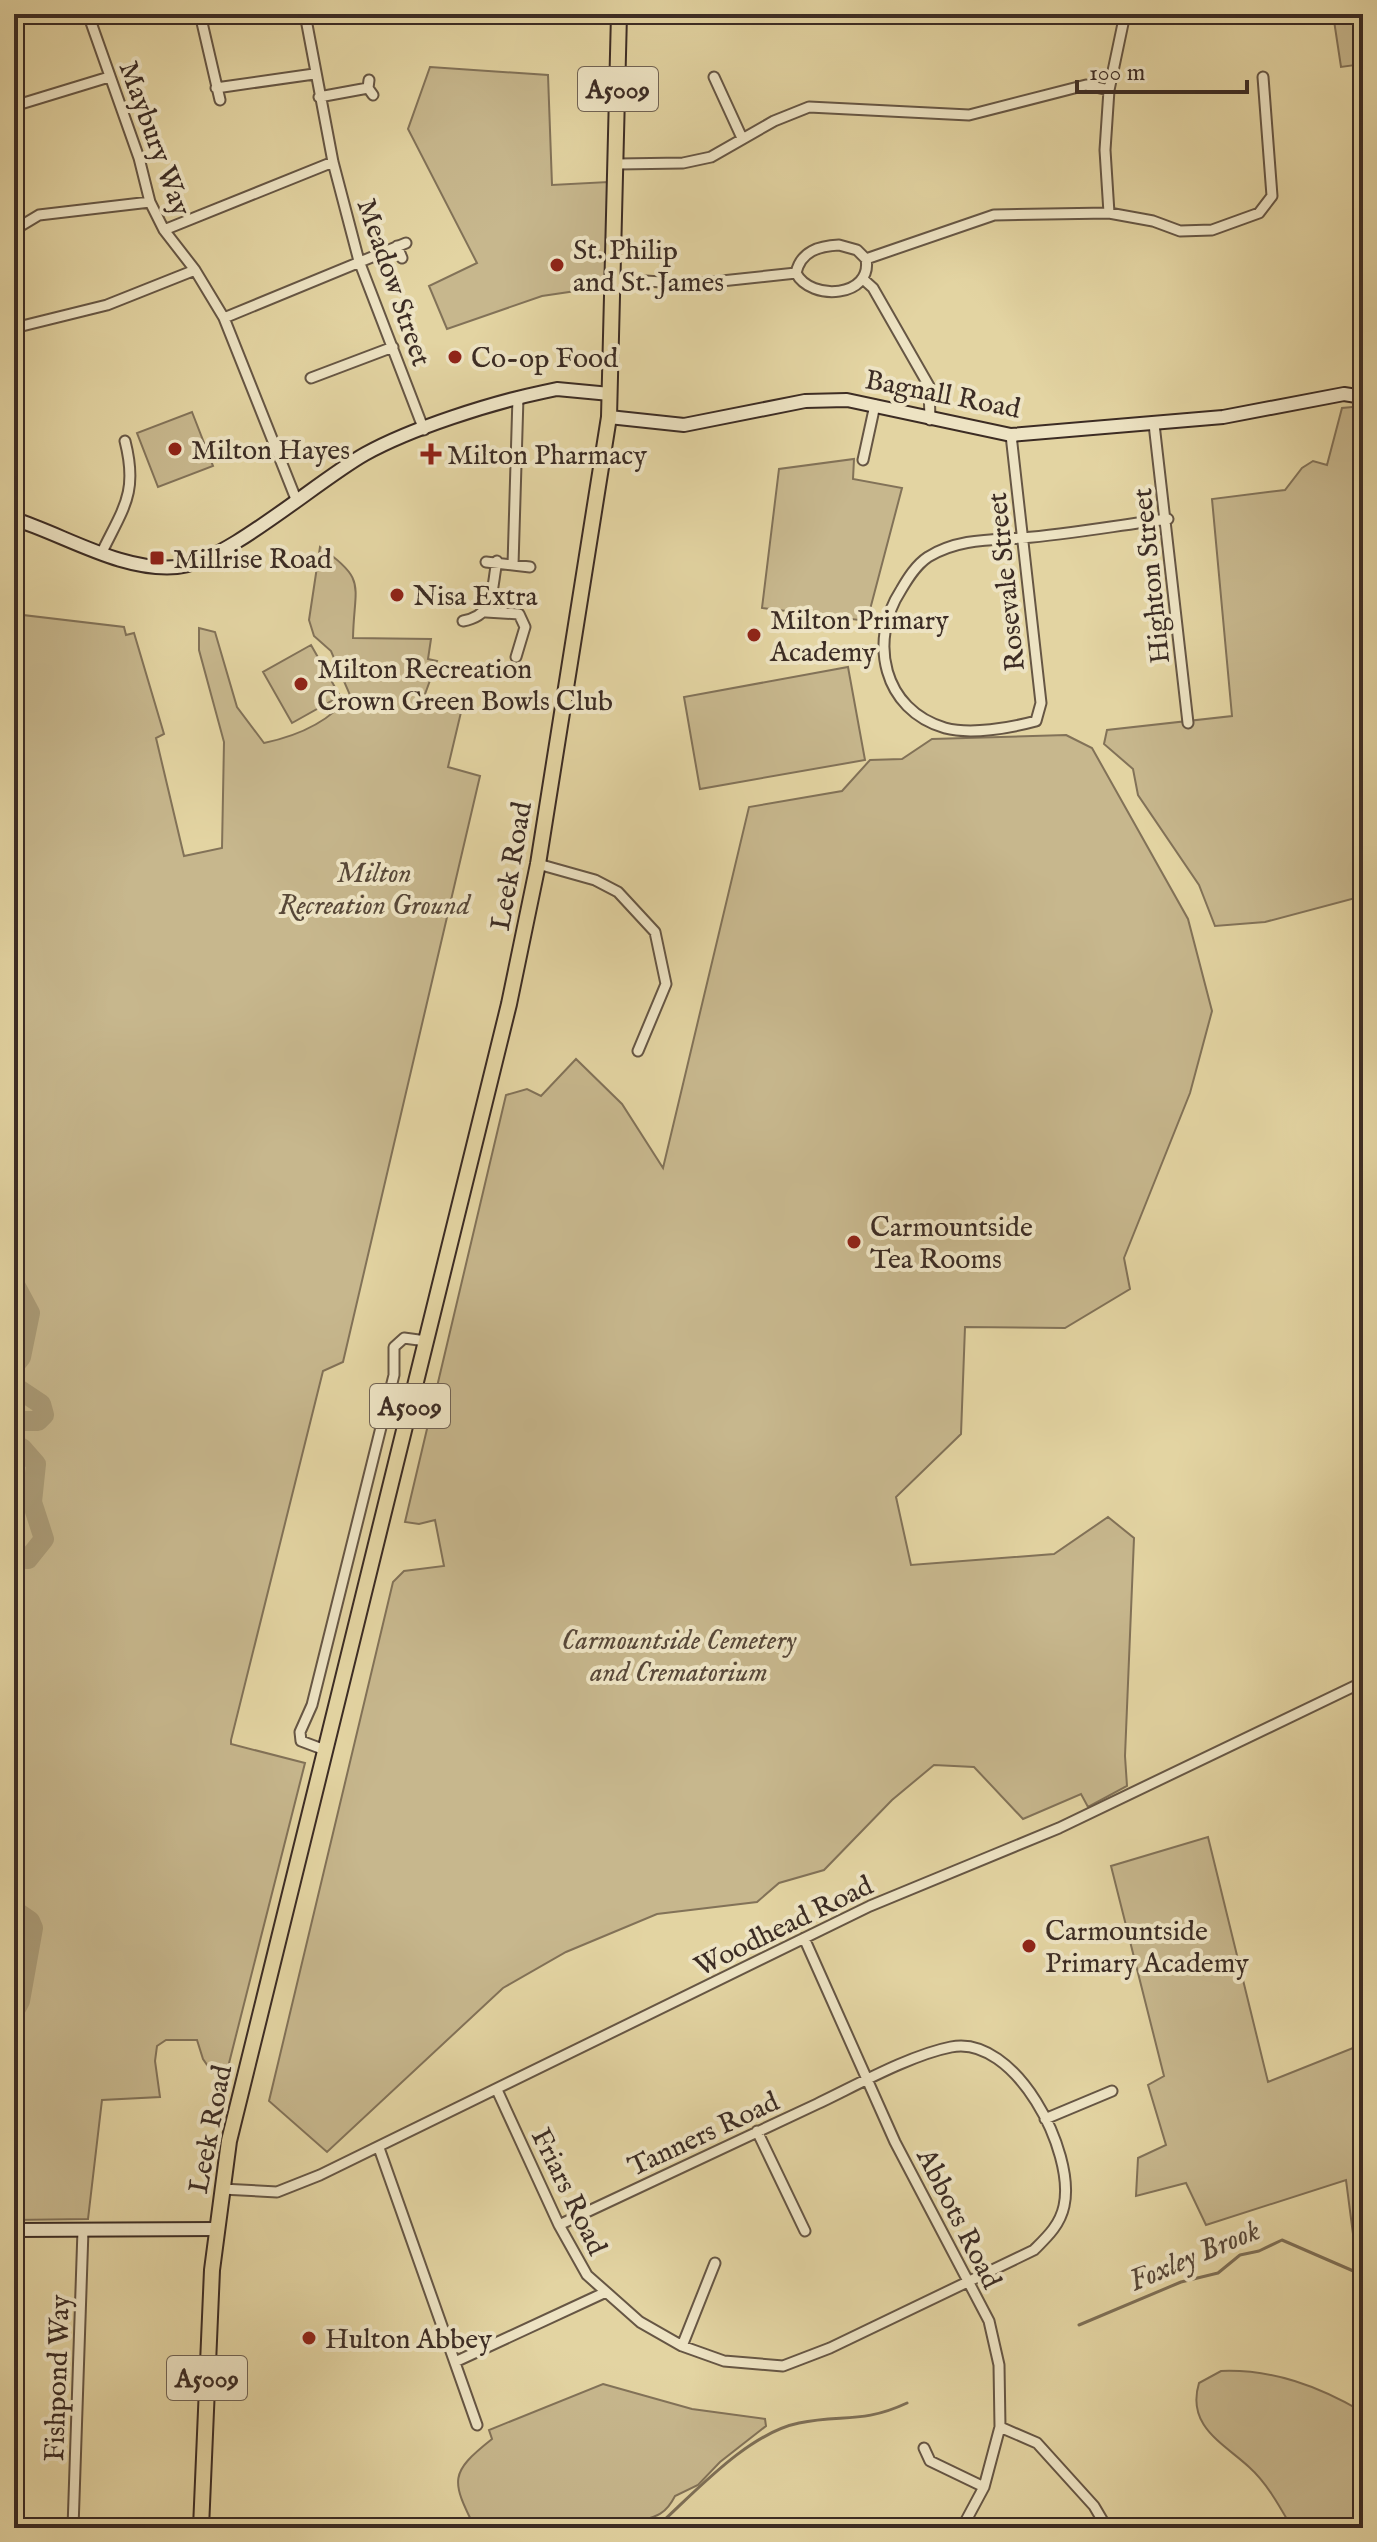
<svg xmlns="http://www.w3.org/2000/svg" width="1377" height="2542" font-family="'IM FELL English',serif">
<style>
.green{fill:#c7b78d;stroke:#827258;stroke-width:2}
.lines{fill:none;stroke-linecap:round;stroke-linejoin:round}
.stream{stroke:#7e6f56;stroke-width:3}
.river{stroke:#aa9b77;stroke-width:20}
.street-casing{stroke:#665644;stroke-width:13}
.secondary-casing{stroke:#3c2c24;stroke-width:16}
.primary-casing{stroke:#3c2c24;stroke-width:18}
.street{stroke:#ede3c3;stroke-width:9}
.secondary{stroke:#ede3c3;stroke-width:12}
.primary{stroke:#e3d4a2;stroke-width:14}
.poi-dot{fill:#8f2418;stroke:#ede3c3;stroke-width:3}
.labels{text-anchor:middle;stroke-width:8;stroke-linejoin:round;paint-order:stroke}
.shield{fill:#ede3c3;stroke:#716354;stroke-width:2}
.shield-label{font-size:26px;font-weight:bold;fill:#3c2c24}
.street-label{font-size:28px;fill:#3c2c24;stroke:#ede3c3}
.poi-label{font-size:28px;fill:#3c2c24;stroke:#ede3c3;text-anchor:start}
.park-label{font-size:28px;font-style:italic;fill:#584839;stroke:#ede3c3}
.water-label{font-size:30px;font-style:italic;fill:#584839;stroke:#ede3c3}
</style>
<rect width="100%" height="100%" fill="#e3d4a2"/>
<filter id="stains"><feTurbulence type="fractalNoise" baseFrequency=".0025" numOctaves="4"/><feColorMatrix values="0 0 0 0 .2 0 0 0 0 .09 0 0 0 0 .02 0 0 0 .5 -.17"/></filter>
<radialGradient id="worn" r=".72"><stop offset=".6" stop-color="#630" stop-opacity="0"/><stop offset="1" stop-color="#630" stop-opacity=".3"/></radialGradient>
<path class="green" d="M1333 14H1363V64L1341 67Z
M430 67 548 75 552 185 608 182 606 276 596 288 542 296 447 329 429 286 477 263 408 129Z
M1363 406V896L1265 922 1215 926 1199 885 1138 795 1133 769 1104 744 1107 730 1232 716 1212 499 1285 490 1302 468 1313 461 1327 465 1342 408Z
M192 412 213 466 158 487 137 433Z
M854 459 853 479 902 488 867 621 762 608 779 469Z
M320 547C368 580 354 585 353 638L431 639 428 659 437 661 424 697 462 708 448 767 480 776 343 1362 323 1371 231 1740V1744L305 1763 226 2075 212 2072 203 2059 197 2040H166L157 2046 155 2061 160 2097 102 2100 88 2219 14 2220V614L124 627 126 635 134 633 164 734 156 738 184 856 222 848 224 742 199 650V628L215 632 237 707 264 743C297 736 329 723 350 695L331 651 314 636 309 620Z
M311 645 340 696 292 723 263 672Z
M848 667 865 760 700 789 684 697Z
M1066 735 1092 748 1188 919 1212 1011 1190 1093 1124 1258 1130 1289 1065 1328 965 1327 961 1434 896 1497 911 1565 1054 1554 1108 1517 1134 1538 1125 1756 1127 1786 1088 1807 1081 1794 1023 1819 974 1767 934 1765 892 1800 824 1870 779 1883 757 1902 657 1914 566 1952 503 1988 327 2152 269 2101 393 1582 404 1571 444 1566 435 1520 419 1524 405 1522 506 1095 527 1089 541 1096 576 1059 622 1104 663 1168 749 807 842 791 870 760 902 759 932 739Z
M1208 1837 1268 2082 1363 2044V2233L1353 2234 1346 2180 1206 2225 1186 2183 1136 2196 1138 2158 1166 2145 1148 2085 1164 2076 1111 1866Z
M1221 2371C1273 2369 1318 2386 1363 2412V2528H1292C1280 2507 1267 2483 1249 2467 1223 2443 1186 2426 1199 2383Z
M603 2384 692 2409 765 2419 766 2426 720 2462 698 2485 675 2496C661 2524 645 2515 619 2528H475C451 2480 449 2473 492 2439L489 2430Z"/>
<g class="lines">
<path class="stream" d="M1079 2325 1181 2282 1218 2273 1240 2255 1259 2251 1282 2240 1358 2273 1363 2283
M631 2528 641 2521 661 2523C697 2490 749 2433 799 2423 842 2414 862 2424 907 2403"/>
<path class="river" d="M14 1283 30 1313 21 1357 14 1366
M14 1386 41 1404 44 1415 38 1421H14
M14 1445 22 1448 36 1464 32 1502 44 1539 28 1559 14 1558
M14 1910 30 1921 33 1928 20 2001 14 2012"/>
<defs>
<path id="street" d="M88 14 139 158 150 202 164 230 195 270 224 318 296 499
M200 14 220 100
M305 14 333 162 359 261 424 430
M457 14 477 15
M714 77 742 138
M369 80 368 88 373 95
M216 88 314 74
M319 97 368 88
M14 106 109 77
M618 164 683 163 711 157 774 121 809 107 969 115 1086 85 1109 90
M1109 213 1105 150 1109 90 1125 14
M14 230 39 215 150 202
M164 230 333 162
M839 245 857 250 866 259C873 297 811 302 796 273 801 251 819 246 839 245Z
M397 246 402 258
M866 259 994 215 1109 213 1153 221 1180 231 1212 230 1259 213 1272 196 1263 77
M614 279 693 284 796 273
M863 279 873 288 929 386 930 420
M224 318 406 243
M14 328 107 305 195 270
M311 378 393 347
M1154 424 1188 723
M1011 435 1041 703 1036 721C1010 728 971 735 945 728 883 710 868 641 901 590 908 578 916 565 928 557 957 539 989 540 1022 538 1071 534 1119 525 1168 519
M863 460 875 405
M102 552C124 507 138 492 125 441
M486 562 530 567
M513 565 518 397
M486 612 519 614 525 627 516 657
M463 621C496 615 491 590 497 561
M538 864 595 880 618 892 655 932 666 984 638 1051
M325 1750 301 1741 300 1732 312 1705 394 1375V1347L404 1338 426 1341
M804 1938 895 2142 989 2321 999 2365 1000 2427 984 2487 962 2528
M497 2090 559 2225 587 2275 640 2322 682 2346 724 2361 783 2366 830 2348 1034 2250C1047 2237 1060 2225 1064 2206 1076 2152 1015 2034 951 2047 910 2055 855 2086 817 2104 731 2144 645 2184 559 2225
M1045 2119 1112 2091
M757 2131 805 2231
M379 2148 477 2425
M222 2189 277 2192 320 2175 870 1906 1059 1828 1363 1682
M682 2346 715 2263
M455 2362 606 2292
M1000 2427 1037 2443 1094 2506 1107 2528
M924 2448 930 2461 984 2487
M73 2528 83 2230"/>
<path id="secondary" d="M609 417 684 425 805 401 847 400 1011 435 1223 417 1344 394 1363 397
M14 519C65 535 122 572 177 567 225 563 317 481 365 454 412 428 491 403 543 392L557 389 610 394
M14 2230 217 2229"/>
<path id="primary" d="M201 2528 212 2270 229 2141 509 1004 538 864 609 417 619 14"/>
</defs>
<use href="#street" class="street-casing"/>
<use href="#secondary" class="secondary-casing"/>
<use href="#primary" class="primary-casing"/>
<use href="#street" class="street"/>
<use href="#secondary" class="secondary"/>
<use href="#primary" class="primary"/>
</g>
<g class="poi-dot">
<circle cx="557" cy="265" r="8"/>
<circle cx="455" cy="357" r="8"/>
<circle cx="175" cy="449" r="8"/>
<path d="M427 442h8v8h8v8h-8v8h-8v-8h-8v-8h8z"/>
<rect x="149" y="550" width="16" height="16" rx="4"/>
<circle cx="397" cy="595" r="8"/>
<circle cx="754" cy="635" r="8"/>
<circle cx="301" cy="684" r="8"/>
<circle cx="854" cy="1242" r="8"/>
<circle cx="1029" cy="1946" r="8"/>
<circle cx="309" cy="2338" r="8"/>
</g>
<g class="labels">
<g class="shield">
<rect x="578" y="67" width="80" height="44" rx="6"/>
<rect x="370" y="1384" width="80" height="44" rx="6"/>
<rect x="167" y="2356" width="80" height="44" rx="6"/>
</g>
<g class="shield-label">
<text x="618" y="98">A5009</text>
<text x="410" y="1415">A5009</text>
<text x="207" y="2387">A5009</text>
</g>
<g class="street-label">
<text transform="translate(156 138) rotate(70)" y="10">Maybury Way</text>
<text transform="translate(395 282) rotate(71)" y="10">Meadow Street</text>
<text transform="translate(943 393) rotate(11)" y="10">Bagnall Road</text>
<text transform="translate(1150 576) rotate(-96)" y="10">Highton Street</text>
<text transform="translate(1005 582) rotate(-96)" y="10">Rosevale Street</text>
<text transform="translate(510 866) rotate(-80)" y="10">Leek Road</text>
<text transform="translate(783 1925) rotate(-26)" y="10">Woodhead Road</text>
<text transform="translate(209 2129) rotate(-79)" y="10">Leek Road</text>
<text transform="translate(703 2133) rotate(-25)" y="10">Tanners Road</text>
<text transform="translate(570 2191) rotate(64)" y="10">Friars Road</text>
<text transform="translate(960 2218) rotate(63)" y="10">Abbots Road</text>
<text transform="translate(56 2378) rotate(-88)" y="10">Fishpond Way</text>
</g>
<g class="poi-label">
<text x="573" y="259">St. Philip<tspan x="573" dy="32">and St. James</tspan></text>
<text x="471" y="367">Co-op Food</text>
<text x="191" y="459">Milton Hayes</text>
<text x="447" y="464">Milton Pharmacy</text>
<text x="173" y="568">Millrise Road</text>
<text x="413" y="605">Nisa Extra</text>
<text x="770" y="629">Milton Primary<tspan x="770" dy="32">Academy</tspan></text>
<text x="317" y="678">Milton Recreation<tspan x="317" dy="32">Crown Green Bowls Club</tspan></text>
<text x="870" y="1236">Carmountside<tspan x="870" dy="32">Tea Rooms</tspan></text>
<text x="1045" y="1940">Carmountside<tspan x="1045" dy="32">Primary Academy</tspan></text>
<text x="325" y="2348">Hulton Abbey</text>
</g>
<g class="park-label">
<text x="374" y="882">Milton<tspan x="374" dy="32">Recreation Ground</tspan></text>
<text x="679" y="1649">Carmountside Cemetery<tspan x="679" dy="32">and Crematorium</tspan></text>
</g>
<g class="water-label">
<text transform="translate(1194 2255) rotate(-23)" y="10">Foxley Brook</text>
</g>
</g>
<rect width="1377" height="2542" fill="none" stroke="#e3d4a2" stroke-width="48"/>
<rect x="16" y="16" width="1345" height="2510" fill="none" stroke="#3c2c24" stroke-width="4"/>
<rect x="24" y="24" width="1329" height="2494" fill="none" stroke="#3c2c24" stroke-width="2"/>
<path d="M1077 80v12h170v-12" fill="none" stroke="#3c2c24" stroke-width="4"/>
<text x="1089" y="80" font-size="24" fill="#3c2c24" stroke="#ede3c3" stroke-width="6" paint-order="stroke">100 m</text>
<rect width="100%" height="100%" filter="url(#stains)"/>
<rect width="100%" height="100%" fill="url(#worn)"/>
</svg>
